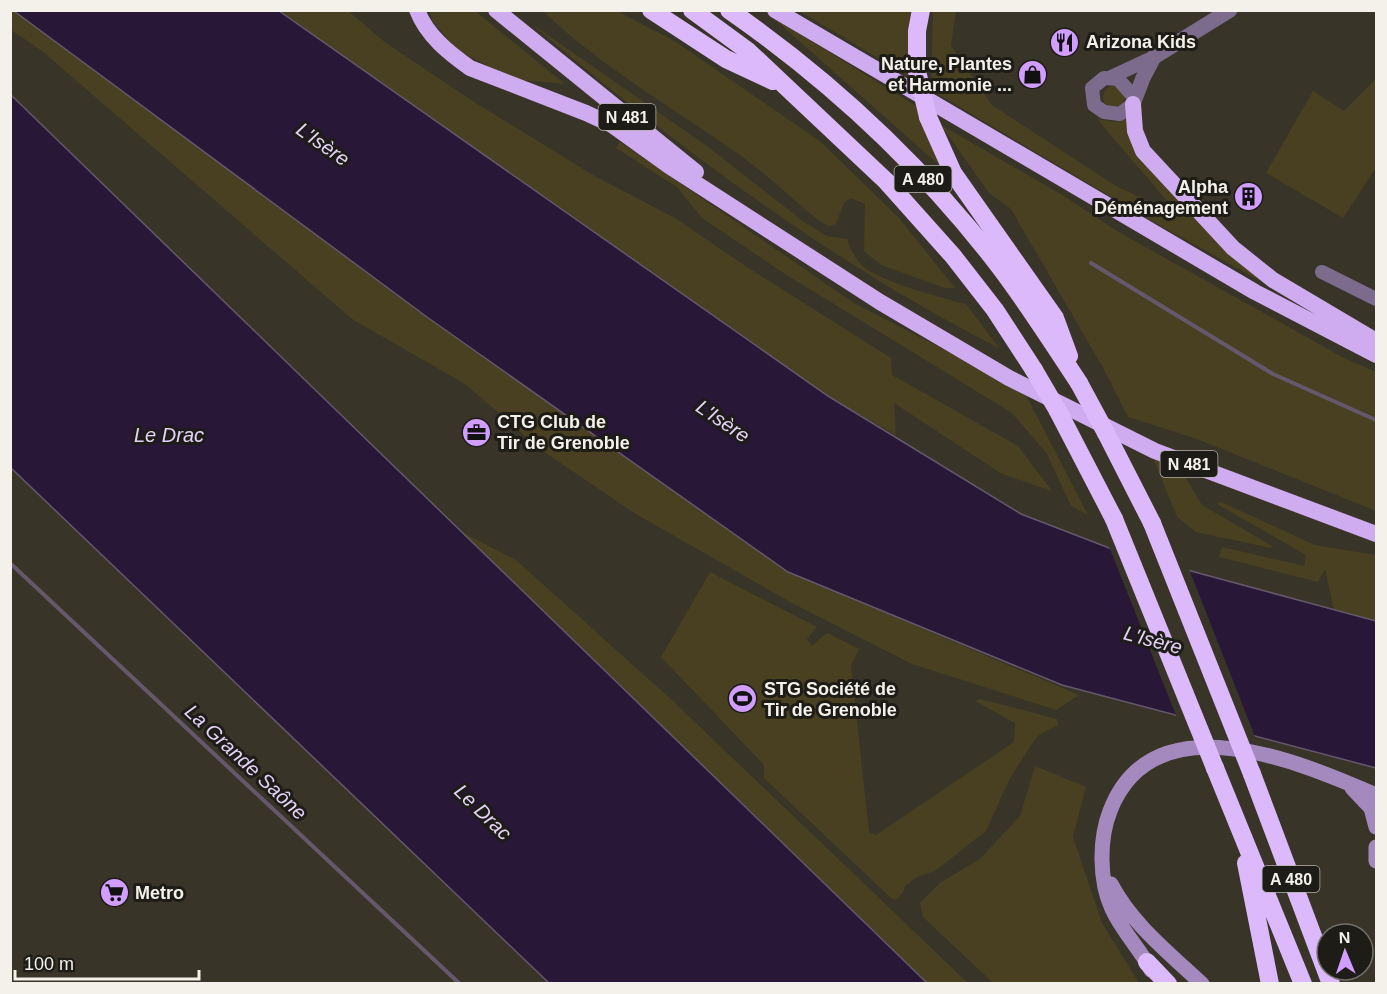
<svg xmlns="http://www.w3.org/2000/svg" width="1387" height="994" font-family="Helvetica,sans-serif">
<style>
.green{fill:#484020}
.water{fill:#281737;stroke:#65586c;stroke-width:1.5}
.pier{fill:#383428}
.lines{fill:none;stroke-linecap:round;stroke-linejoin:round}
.stream{stroke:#65586c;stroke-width:4}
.minor{stroke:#7c6b8c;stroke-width:14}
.tertiary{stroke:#7c6b8c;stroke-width:15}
.secondary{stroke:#a489be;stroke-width:15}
.trunk{stroke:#cfacf0;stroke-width:16}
.motorway{stroke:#dbb9fb;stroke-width:18}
.motorway-bridge{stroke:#dbb9fb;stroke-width:18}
.labels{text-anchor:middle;stroke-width:6;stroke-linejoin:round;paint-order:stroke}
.shield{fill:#1d1c17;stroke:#b3b1aa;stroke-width:1.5}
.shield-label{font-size:16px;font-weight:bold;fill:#f3f1e9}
.poi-label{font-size:18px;font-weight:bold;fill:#f3f1e9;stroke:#1d1c17;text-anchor:start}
.water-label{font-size:20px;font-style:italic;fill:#e5d2f8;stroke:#1d1c17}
</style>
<rect width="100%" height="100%" fill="#383428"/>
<path class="green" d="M10 11H14L427 317 788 572 1079 695 1056 710 912 664 792 603 634 513 543 451 465 384 352 319 42 51 11 30Z
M279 11H348L386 43 474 102 593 175 675 218 747 267 891 358 892 375 1018 446 1052 491 1002 474 894 403 896 435 828 396Z
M430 11H475L565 84 512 79 454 48 432 20Z
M543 11H617L676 42 821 142 900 219 955 288H945L881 265 864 251 865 204 851 198 844 203 836 224 829 226 818 220C793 200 770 177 744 158 676 109 603 69 543 11Z
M799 11H917L912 78Z
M933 11H956L951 46 992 105 1116 186 1180 216 1097 119 1115 122 1128 118 1139 158 1264 283 1152 221 931 90Z
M772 17 916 106 948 173Z
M529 22 707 146 804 222 827 236 847 239C851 251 857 263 868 270 893 285 938 297 966 304L999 348C828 261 675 145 529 22Z
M1375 80 1376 168 1343 218 1266 173 1313 91 1344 111Z
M1103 97a11 11 0 1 1 22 0a11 11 0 1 1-22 0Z
M941 125 1064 196 1117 231 1344 358 1376 372V511L1197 439 1128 417 1103 368 1011 209 989 193Z
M620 142 854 303 1024 391 1088 515 1071 506 1047 454 1012 413 785 274 702 218 677 187 616 148Z
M1152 455 1182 472 1202 505 1272 546 1271 548 1196 532 1177 517Z
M1221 502 1315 545 1376 555V621L1334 610 1325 569 1318 582 1219 557 1222 547 1304 566 1306 555 1217 504Z
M456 529 516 560 674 702 968 983H927Z
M710 572 817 627 807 639 812 646 827 633 859 649 851 666 869 832 876 835 1014 742 1015 723 975 701 980 699 1057 719 1058 725 1039 735 1031 745 1009 780 986 831 935 871 917 877 905 886 903 893 895 900 892 899 764 778V765L661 657Z
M1035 766 1086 787 1073 837 1102 923 1139 983H993L923 917 920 903 941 882 980 859 1020 816Z"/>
<path class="water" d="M14 11H279L828 396 1021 514 1117 551 1376 621V768L1062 685 788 572 427 317Z
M11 95 927 983H549L11 468Z"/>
<path class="pier" d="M1108 544 1189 569 1256 739 1177 718Z"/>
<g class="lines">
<path class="stream" d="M1091 263 1273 374 1376 420
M10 563 460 984"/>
<path class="minor" d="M1111 77 1154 57
M1133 104 1120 114 1104 112 1094 105 1092 88 1104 78 1118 79 1134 97
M1322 272 1376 299"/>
<path class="tertiary" d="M1133 104 1143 78 1154 57 1230 10"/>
<path class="secondary" d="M1352 788 1371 808 1376 827
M1376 847V861
M1111 884C1132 924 1169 953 1202 984
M1151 970C1140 949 1122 931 1112 909 1099 881 1099 839 1110 811 1153 699 1300 762 1376 795"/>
<path class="trunk" d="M417 10C427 36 449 53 470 68L586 113 612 125 669 166 880 302 1009 378 1155 451 1376 534
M496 10 696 172
M775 10 1255 292 1376 355
M1133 104 1135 131 1143 151 1233 248 1273 280 1376 341"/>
<path class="motorway" d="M651 10 726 59 773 81
M692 10 748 51 886 181 953 256 995 310 1034 370
M729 10C831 81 924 168 999 266 1028 304 1053 344 1079 383
M917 71V31L921 10
M928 117 953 173 1055 318 1069 356
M1058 411 1114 519
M1106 433 1152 523
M1215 768 1303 984
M1252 774 1331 984
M1246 863 1270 984
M1147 962 1168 984"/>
<path class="motorway-bridge" d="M917 71 928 117
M1034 370 1058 411
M1079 383 1106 433
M1114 519 1215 768
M1152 523 1252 774"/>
</g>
<defs>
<symbol id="restaurant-disc" viewBox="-11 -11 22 22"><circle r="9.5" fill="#d19dfe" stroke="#1d1c17"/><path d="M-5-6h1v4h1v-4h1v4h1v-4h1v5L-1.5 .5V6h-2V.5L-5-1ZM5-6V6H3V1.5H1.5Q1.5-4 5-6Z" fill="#111"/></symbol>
<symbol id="shop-disc" viewBox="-11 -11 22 22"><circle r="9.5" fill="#d19dfe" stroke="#1d1c17"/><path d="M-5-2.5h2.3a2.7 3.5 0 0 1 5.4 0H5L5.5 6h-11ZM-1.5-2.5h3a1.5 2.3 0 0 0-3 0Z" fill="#111"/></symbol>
<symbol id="building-disc" viewBox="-11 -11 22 22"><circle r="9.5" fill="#d19dfe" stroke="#1d1c17"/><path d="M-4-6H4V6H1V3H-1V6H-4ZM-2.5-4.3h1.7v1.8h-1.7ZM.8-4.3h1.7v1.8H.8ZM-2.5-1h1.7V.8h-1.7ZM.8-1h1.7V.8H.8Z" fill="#111"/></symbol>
<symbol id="office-disc" viewBox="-11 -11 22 22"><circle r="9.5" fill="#d19dfe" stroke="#1d1c17"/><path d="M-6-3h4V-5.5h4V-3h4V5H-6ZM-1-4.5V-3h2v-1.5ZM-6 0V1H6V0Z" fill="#111"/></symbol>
<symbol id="stadium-disc" viewBox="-11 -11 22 22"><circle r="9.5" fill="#d19dfe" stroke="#1d1c17"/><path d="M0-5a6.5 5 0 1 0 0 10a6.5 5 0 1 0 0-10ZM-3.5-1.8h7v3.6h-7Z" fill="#111"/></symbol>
<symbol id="supermarket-disc" viewBox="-11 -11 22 22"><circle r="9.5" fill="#d19dfe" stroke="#1d1c17"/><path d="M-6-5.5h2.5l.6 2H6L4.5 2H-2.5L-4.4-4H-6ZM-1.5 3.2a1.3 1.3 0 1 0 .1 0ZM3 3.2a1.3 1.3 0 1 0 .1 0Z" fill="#111"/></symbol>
</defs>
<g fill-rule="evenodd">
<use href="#restaurant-disc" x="1048" y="26" width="33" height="33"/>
<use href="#shop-disc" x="1016" y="58" width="33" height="33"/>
<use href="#building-disc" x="1232" y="180" width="33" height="33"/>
<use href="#office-disc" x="460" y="416" width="33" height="33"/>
<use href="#stadium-disc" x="726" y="682" width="33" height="33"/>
<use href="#supermarket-disc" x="98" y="876" width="33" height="33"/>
</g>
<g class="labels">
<g class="shield">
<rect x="598.5" y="104" width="57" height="26" rx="4.5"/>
<rect x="894.5" y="166" width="57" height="26" rx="4.5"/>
<rect x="1160.5" y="451" width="57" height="26" rx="4.5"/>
<rect x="1262.5" y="866" width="57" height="26" rx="4.5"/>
</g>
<g class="shield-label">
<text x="627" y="123">N 481</text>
<text x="923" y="185">A 480</text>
<text x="1189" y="470">N 481</text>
<text x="1291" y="885">A 480</text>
</g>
<g class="poi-label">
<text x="1086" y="48">Arizona Kids</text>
<text x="1012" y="70" text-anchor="end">Nature, Plantes<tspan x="1012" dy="21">et Harmonie ...</tspan></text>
<text x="1228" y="193" text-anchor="end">Alpha<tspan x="1228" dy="21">Déménagement</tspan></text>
<text x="497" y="428">CTG Club de<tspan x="497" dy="21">Tir de Grenoble</tspan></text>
<text x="764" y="695">STG Société de<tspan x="764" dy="21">Tir de Grenoble</tspan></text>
<text x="135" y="899">Metro</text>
</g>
<g class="water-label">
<text transform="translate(323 144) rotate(35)" y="7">L'Isère</text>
<text transform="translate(723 421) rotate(34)" y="7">L'Isère</text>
<text x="169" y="442">Le Drac</text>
<text transform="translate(1153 640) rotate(15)" y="7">L'Isère</text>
<text transform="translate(246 762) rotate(43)" y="7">La Grande Saône</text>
<text transform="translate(483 812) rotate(44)" y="7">Le Drac</text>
</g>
</g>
<rect width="1387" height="994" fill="none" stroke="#f3f1e9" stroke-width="24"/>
<g transform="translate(1345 952) rotate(358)"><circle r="28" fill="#1d1c17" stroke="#73716b" stroke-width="1.5"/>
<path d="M0-4.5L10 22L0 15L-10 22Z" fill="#d19dfe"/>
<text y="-9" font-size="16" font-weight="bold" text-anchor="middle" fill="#f3f1e9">N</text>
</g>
<path d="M15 970v9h184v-9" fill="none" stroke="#f3f1e9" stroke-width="3"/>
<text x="24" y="970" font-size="18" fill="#f3f1e9" stroke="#1d1c17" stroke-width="4.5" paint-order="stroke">100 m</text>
</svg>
